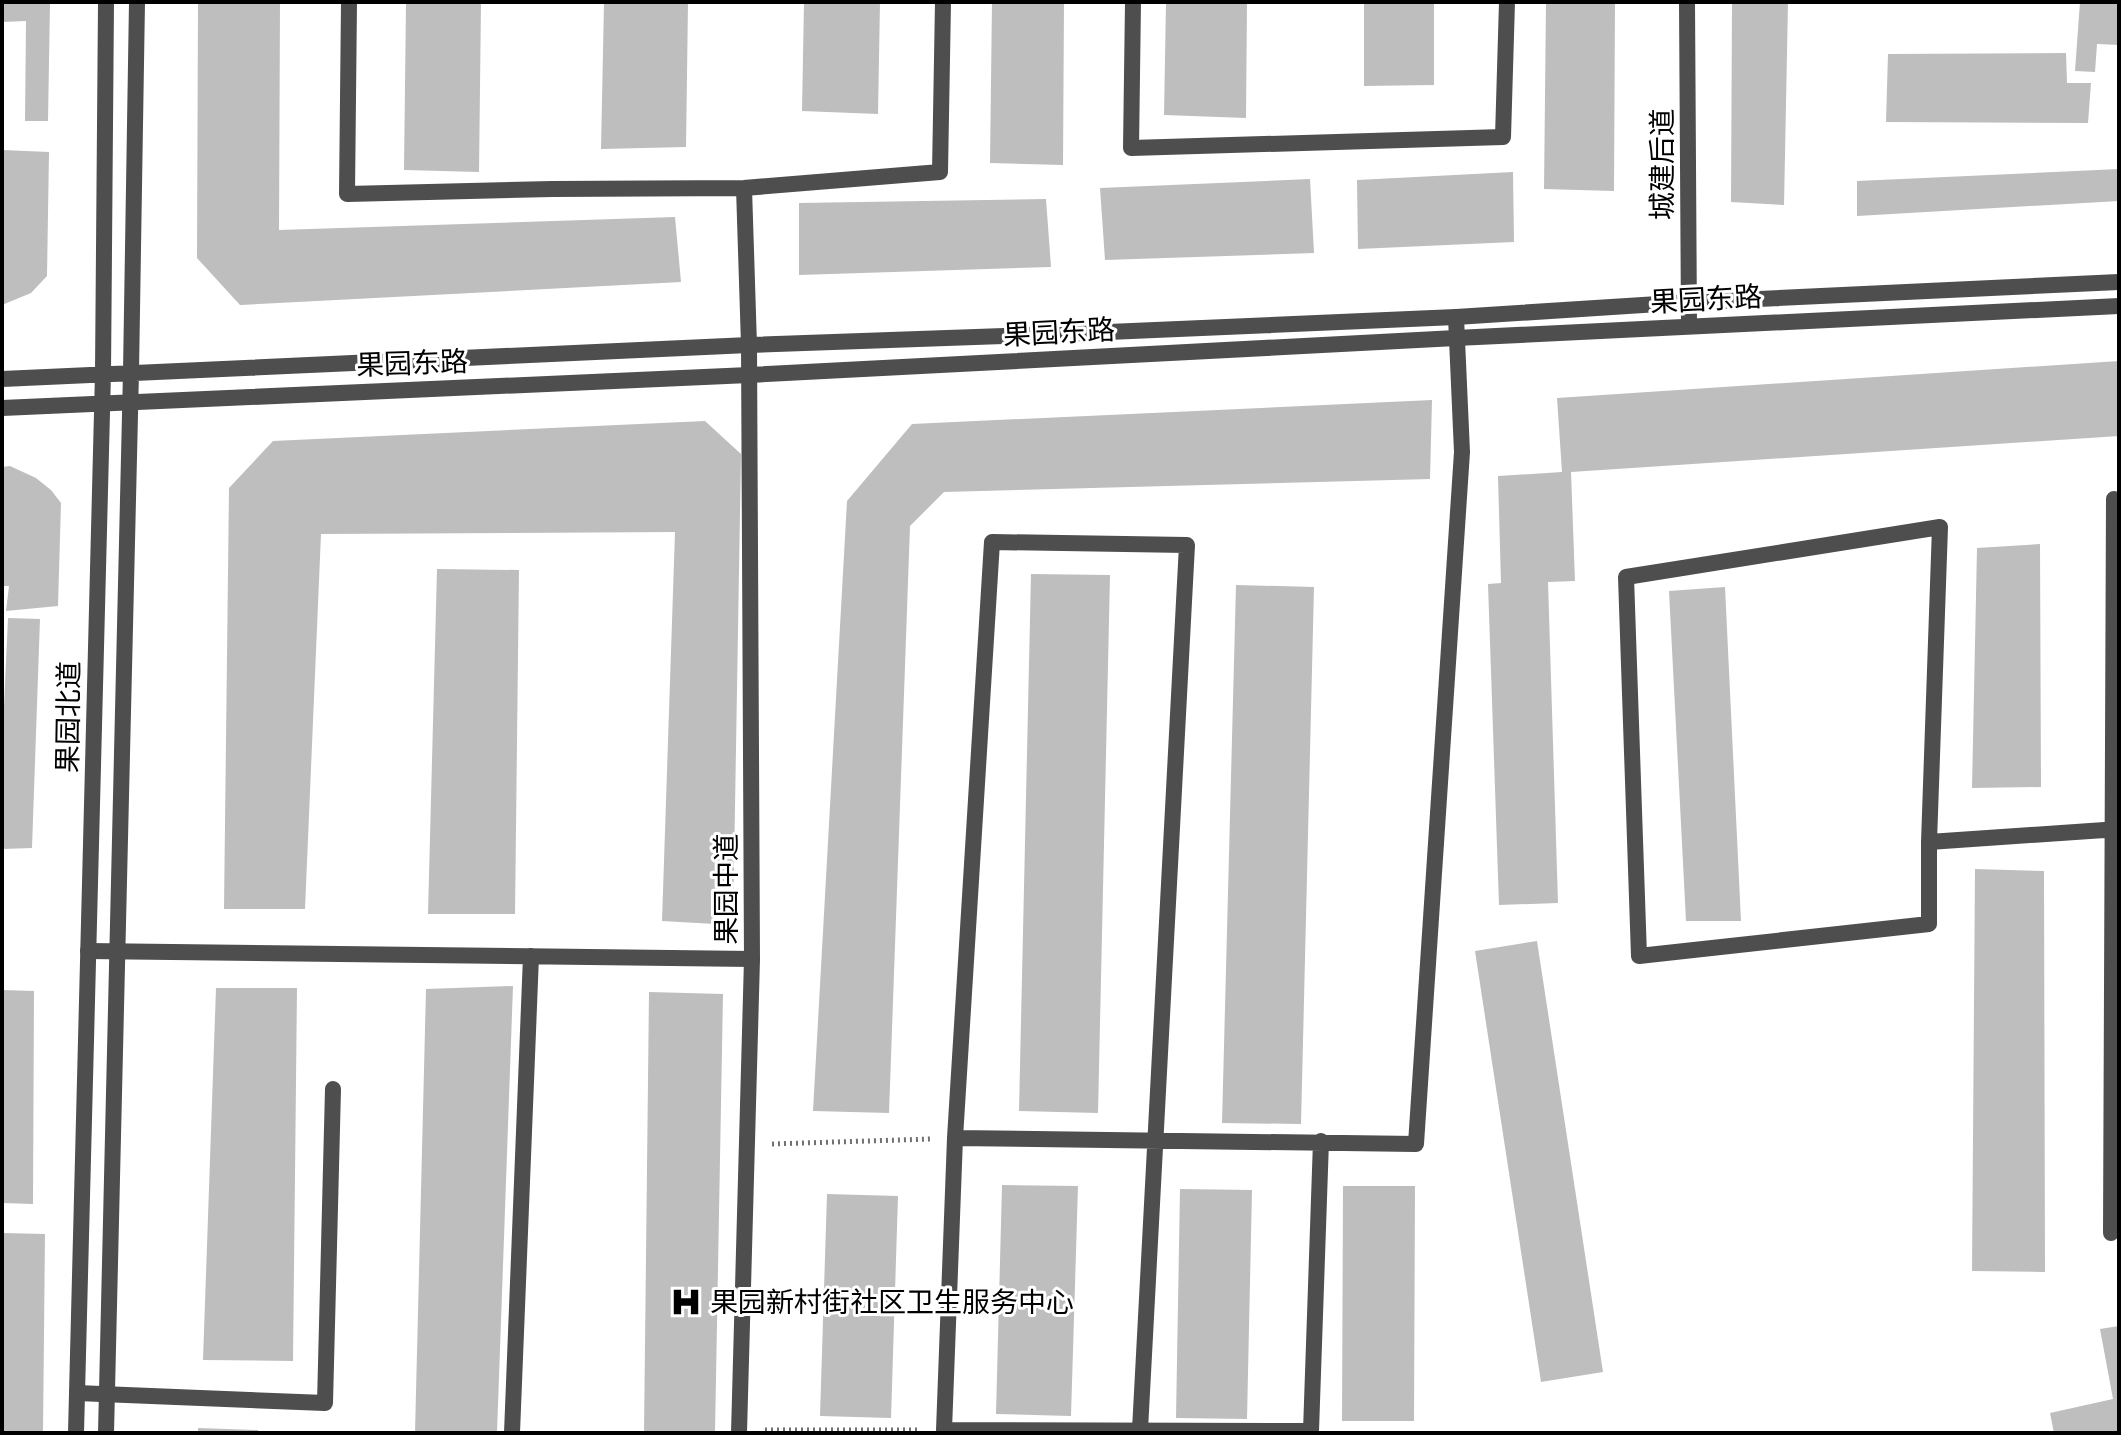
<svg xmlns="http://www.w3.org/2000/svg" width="2121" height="1435" font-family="Jost,'Noto Sans SC',sans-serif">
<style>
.building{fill:#bebebe}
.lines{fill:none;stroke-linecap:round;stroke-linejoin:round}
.path{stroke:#707070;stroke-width:5;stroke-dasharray:2 4;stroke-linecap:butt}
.service{stroke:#4e4e4e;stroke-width:16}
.minor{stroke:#4e4e4e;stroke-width:16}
.tertiary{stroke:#4e4e4e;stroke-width:16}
.labels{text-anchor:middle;stroke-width:6;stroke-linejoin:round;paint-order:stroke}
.street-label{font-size:28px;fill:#000;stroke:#fff}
.poi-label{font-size:28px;fill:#000;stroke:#fff;text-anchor:start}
</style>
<rect width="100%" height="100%" fill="#fff"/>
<path class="building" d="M2 2H50L48 121H25L26 21 2 22Z
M198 2H280L279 230 675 217 681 282 240 305 197 258Z
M406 2H481L479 172 404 170Z
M604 2H688L686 147 601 149Z
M804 2H880L878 114 802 111Z
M992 2H1064L1063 165 990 163Z
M1166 2H1247L1246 118 1164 115Z
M1364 2H1434V85L1364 86Z
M1546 2H1615L1614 191 1544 189Z
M1732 2H1788L1784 205 1731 202Z
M2080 2H2119V45L2097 44 2095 72 2075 71Z
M2066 53 2067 83H2091L2088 123 1886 122 1888 54Z
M2 150 49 152 47 276 31 293 2 305Z
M2119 169V201L1857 216V181Z
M1513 172 1514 242 1358 249 1357 180Z
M1310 179 1314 253 1105 260 1100 188Z
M1046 199 1051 267 799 275V203Z
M2119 361V436L1571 472 1575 581 1548 582 1558 903 1499 905 1488 584 1501 583 1498 476 1562 472 1557 398Z
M1432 400 1430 479 944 492 910 526 889 1113 813 1111 847 501 912 424Z
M705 421 741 454 733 925 662 921 675 532 321 534 305 909H224L229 488 273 441Z
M10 466 36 478 51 490 61 503 58 606 6 611 9 586H2V467Z
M2040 544 2041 787 1972 788 1977 548Z
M437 569 519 570 515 914H428Z
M1031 574 1110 575 1098 1113 1019 1111Z
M1236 585 1314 587 1301 1124 1222 1123Z
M1725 587 1741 921H1686L1669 591Z
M8 618 40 619 32 848 2 849V750Z
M1975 869 2044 871 2045 1272 1972 1271Z
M1537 941 1603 1372 1541 1382 1475 951Z
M513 986 497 1433H415L426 989Z
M216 988H297L293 1361 203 1360Z
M2 990 34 991 33 1204 2 1203Z
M649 992 723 994 715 1433H644Z
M1002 1185 1078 1186 1071 1416 996 1414Z
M1343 1186H1415L1414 1421H1342Z
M1180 1189 1252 1190 1247 1419 1176 1418Z
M827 1194 898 1196 891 1418 820 1416Z
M2 1233 45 1234 43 1433H2Z
M2119 1326V1433H2054L2050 1413 2113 1399 2100 1329Z
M198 1428 258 1430V1433H198Z"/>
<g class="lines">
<path class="path" d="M772 1144 930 1139
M765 1430H919"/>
<path class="service" d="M349 2 347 194 552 189 744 188 940 172 943 2
M1133 2 1131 148 1503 137 1507 2
M1687 2 1689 326
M744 188 749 345
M1940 527 1929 842V924L1639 956 1626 577Z
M1929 842 2119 829
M88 951 752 959
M955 1138 1416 1144 1462 452 1456 317
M2111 1233 2114 499
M77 1393 325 1403 333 1089
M1140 1430 1187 545 992 542 955 1138 944 1430 1311 1431 1321 1141
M512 1433 531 956"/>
<path class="minor" d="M739 1433 752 959 749 345"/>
<path class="tertiary" d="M2 379 749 345 1085 333 1456 317 1674 303 2119 282
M2 408 749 375 1456 338 2119 306
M76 1433 103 373 106 2
M106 1433 131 372 137 2"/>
</g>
<defs>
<symbol id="hospital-bare" viewBox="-9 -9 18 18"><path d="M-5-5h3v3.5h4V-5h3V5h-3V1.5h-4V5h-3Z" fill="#000" stroke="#fff" stroke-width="2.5" paint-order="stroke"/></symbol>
</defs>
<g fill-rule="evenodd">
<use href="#hospital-bare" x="664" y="1280" width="44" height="44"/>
</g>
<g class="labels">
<g class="street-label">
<text transform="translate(1662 164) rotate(-90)" y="10">城建后道</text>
<text transform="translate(1706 299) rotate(-3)" y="10">果园东路</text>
<text transform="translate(1059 332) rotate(-3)" y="10">果园东路</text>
<text transform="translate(412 363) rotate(-2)" y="10">果园东路</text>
<text transform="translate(68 717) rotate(-89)" y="10">果园北道</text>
<text transform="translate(726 889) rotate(-90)" y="10">果园中道</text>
</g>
<g class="poi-label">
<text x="710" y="1312">果园新村街社区卫生服务中心</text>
</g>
</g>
<rect width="2121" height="1435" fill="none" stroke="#000000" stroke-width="8"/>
</svg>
